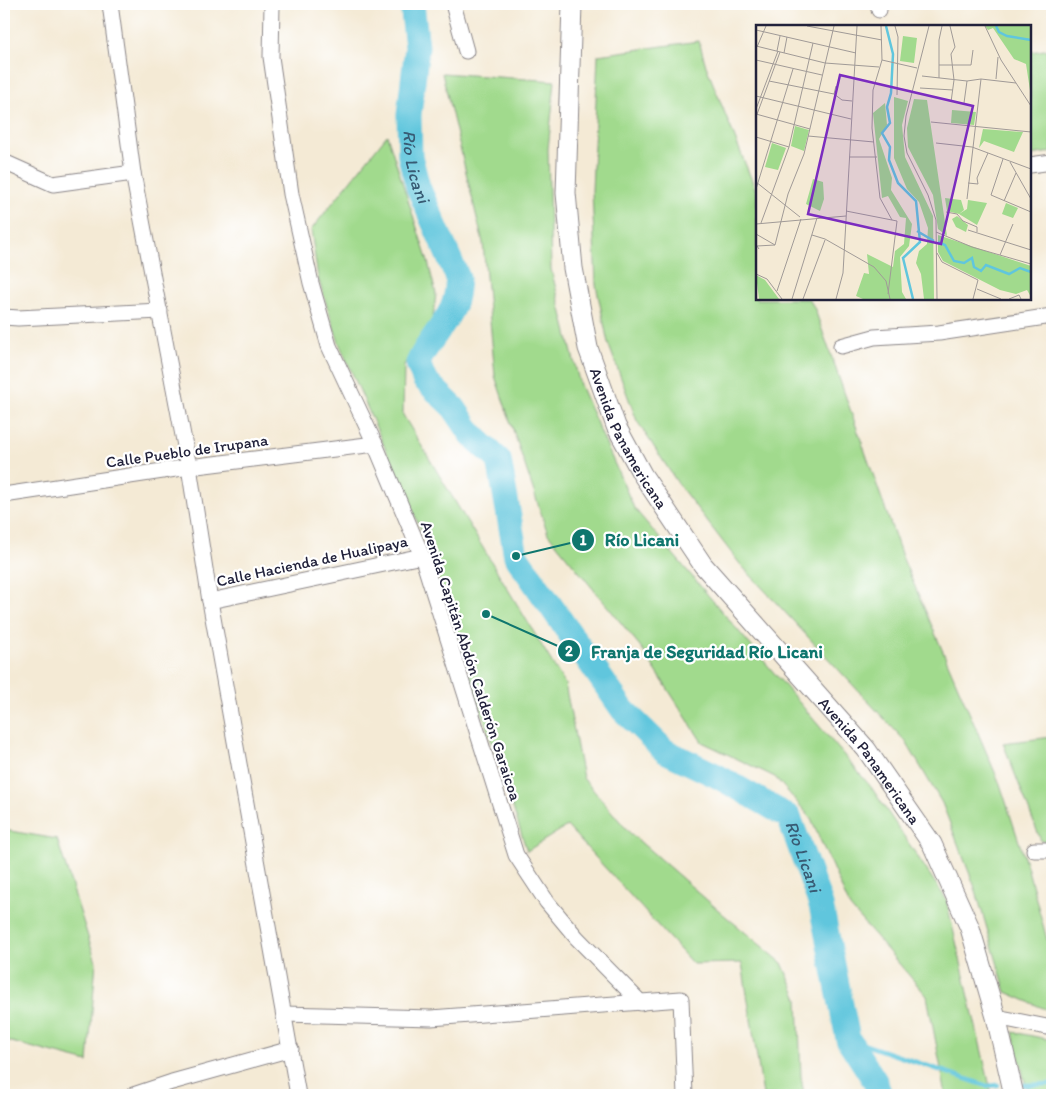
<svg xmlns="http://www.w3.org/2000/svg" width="1056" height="1099" font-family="Itim,sans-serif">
	<rect width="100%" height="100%" fill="#fff"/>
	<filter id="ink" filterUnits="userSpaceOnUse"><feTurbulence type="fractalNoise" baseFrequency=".02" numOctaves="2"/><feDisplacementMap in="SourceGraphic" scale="10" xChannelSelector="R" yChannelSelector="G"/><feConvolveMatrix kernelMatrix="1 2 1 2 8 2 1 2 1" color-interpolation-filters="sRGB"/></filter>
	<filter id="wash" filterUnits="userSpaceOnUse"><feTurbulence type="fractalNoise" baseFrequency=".0096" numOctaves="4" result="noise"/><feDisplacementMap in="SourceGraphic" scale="20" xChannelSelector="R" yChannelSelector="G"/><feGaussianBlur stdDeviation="1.12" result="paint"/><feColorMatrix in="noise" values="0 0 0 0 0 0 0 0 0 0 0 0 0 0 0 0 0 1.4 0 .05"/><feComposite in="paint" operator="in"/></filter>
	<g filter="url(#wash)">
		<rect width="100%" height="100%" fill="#f4ead5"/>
		<!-- green -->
		<g fill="#a1da8d" stroke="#627e64">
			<path d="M 699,41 L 706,66 L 757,193 L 757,299 L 809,299 L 814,307 L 903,559 L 1000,784 L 1027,866 L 1052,958 L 1052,1012 L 1006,992 L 974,885 L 942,803 L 906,742 L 740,564 L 679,485 L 637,421 L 608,343 L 596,285 L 592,191 L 598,55 Z"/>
			<path d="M 1052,49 L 1052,152 L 1030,155 L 1030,52 Z"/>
			<path d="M 442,73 L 555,81 L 548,149 L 551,269 L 580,385 L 634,508 L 871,787 L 946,899 L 992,1095 L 946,1095 L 927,996 L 850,907 L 810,817 L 775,777 L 702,742 L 640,646 L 548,534 L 495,376 L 483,243 Z"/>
			<path d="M 387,135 L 428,262 L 436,294 L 433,318 L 404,365 L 403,415 L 565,684 L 583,778 L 629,832 L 723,914 L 782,963 L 798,999 L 801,1076 L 804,1095 L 763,1095 L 742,963 L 693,964 L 567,826 L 527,851 L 427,544 L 339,343 L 318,278 L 311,230 Z"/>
			<path d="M 1052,737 L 1052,840 L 1041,841 L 1003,743 Z"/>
			<path d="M 4,830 L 57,839 L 96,962 L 88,1062 L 4,1040 Z"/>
			<path d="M 1013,1032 L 1052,1040 L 1052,1095 L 1028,1095 Z"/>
		</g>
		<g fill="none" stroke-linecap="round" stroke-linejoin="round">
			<!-- stream -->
			<g stroke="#60c6dd" stroke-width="4.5">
				<path d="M 848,1039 L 987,1086 L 998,1085"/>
				<path d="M 1024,1085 L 1052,1084"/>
			</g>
			<!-- river -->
			<path stroke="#60c6dd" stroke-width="25" id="s1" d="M 412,4 L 417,47 L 409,115 L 410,156 L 418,187 L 458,278 C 457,290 456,302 450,312 C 441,330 426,344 418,363 L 424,379 L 454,408 L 472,435 L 499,460 L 516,556 L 623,710 L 665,751 L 717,776 L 789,817 L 821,905 L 848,1039 L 875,1081 L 880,1095"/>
		</g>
	</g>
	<g filter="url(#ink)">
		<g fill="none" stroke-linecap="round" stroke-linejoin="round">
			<!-- minor casing -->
			<g stroke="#8b8688" stroke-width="17">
				<g id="minor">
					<path d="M 110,4 L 133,173 L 189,467 L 210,601 L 298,1095"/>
					<path d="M 272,4 L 271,57 L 291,194 L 311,283 L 329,346 L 375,444 L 422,556 L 516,855 L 547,902 L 577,938 L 641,1003"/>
					<path d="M 453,4 L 466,51"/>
					<path d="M 879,4 L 879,10"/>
					<path d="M 4,162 L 53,184 L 133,173"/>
					<path d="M 1030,165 L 1052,162"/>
					<path d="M 4,317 L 18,318 L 160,311"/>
					<path d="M 841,346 L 874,337 L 939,333 L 1052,316"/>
					<path d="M 4,495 L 189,467 L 375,444"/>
					<path d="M 210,601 L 422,556"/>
					<path d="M 1034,850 L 1052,850"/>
					<path d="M 284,1014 L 431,1018 L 681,999 L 685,1095"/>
					<path d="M 996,1017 L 1052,1028"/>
					<path d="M 133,1095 L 172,1082 L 291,1049"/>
				</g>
			</g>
			<!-- major casing -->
			<g stroke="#8b8688" stroke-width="21">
				<g id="major">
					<path id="s2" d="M 572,4 L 566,193 L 573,268 L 588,348 L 616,426 L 642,474 L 703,565 L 866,749 L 932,844 L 970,928 L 996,1017 L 1014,1095"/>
				</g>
			</g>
			<!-- minor -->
			<use href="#minor" stroke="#fff" stroke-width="15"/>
			<!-- major -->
			<use href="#major" stroke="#fff" stroke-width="19"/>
		</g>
	</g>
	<g text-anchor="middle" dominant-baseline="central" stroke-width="4.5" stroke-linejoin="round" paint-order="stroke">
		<!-- street labels -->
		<g font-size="16" fill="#22223b" stroke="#fff">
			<text stroke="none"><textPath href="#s2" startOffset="445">Avenida Panamericana</textPath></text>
			<text transform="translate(187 451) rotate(-8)">Calle Pueblo de Irupana</text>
			<text transform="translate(312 561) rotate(-12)">Calle Hacienda de Hualipaya</text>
			<text transform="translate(471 661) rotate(72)">Avenida Capitán Abdón Calderón Garaicoa</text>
			<text stroke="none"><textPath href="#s2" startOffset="850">Avenida Panamericana</textPath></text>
		</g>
		<!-- water labels -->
		<g font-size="18" font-style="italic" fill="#385b74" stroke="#fff">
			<text stroke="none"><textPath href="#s1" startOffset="164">Río Licani</textPath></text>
			<text stroke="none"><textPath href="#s1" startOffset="1034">Río Licani</textPath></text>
		</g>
	</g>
	<!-- overview -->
	<g transform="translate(756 25)">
		<rect width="275" height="275" fill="#f4ead5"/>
		<path d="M 229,1 L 275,1 L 275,72 L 270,39 L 258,34 L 237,3 L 232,5 ZM 147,11 L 161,13 L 158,38 L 144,36 ZM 138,72 L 152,76 L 146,100 L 149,132 L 177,191 L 178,274 L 168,274 L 165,249 L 160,238 L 163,226 L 171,219 L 172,203 L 163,177 L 151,164 L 138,133 ZM 158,74 L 171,75 L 191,211 L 182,204 L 177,170 L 152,122 L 151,103 ZM 129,78 L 131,100 L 123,114 L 136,153 L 135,165 L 156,199 L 153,221 L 144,232 L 146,267 L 150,274 L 107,274 L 100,271 L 108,248 L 113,249 L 111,229 L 137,242 L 139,226 L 148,219 L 150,193 L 144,192 L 132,171 L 126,173 L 117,88 ZM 196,85 L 220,87 L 218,100 L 195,98 ZM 39,101 L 53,105 L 48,126 L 35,121 ZM 227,104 L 267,107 L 258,127 L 228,116 L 223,123 ZM 16,118 L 30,123 L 22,145 L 9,142 ZM 57,154 L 67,157 L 68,174 L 64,186 L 50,179 ZM 189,173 L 205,175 L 208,185 L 203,189 L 191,186 ZM 212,175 L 231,178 L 221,200 L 203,189 L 211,184 ZM 250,178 L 262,183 L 257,193 L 246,189 ZM 201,191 L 212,200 L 210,207 L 200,202 L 196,194 ZM 182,210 L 275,241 L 275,272 L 271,265 L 260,269 L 244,265 L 187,236 L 182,227 ZM 0,250 L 9,255 L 23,274 L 3,274 Z" fill="#a1da8d"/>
		<path fill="none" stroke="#60c6dd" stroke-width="2.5" d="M 130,1 L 137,29 L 135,68 L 131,82 L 134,98 L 126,108 L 134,122 L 133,135 L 142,158 L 160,176 L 164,217 L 147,233 L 157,274M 240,1 L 243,7 L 251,11 L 275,15M 161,206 L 178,216M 182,217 L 189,220 L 198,236 L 208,238 L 216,233 L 218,242 L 225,246 L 230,240 L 253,249 L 264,243 L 275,247"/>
		<path fill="none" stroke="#a09a97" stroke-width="1" d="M 51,1 L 126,15M 125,1 L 126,35 L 117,65 L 116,103 L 124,173 L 136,195M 139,1 L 142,12 L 141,70M 173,1 L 150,91 L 148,111 L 151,128 L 172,170 L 180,195 L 181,274M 194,1 L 199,22 L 195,29 L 198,55 L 195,77M 229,1 L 245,35 L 275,81M 0,5 L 100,28M 0,21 L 69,38 L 123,42M 1,22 L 10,1M 21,26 L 24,11M 28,28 L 31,12M 0,35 L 66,50M 126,35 L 161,43M 183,40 L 215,40 L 217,25M 166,51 L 211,56 L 225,54M 183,53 L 183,15 L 186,1M 240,54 L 242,32M 13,56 L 78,69M 80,61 L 78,69 L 86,75 L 96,76M 164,63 L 197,65M 0,71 L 95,94M 208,78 L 211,56M 0,84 L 22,26M 0,89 L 54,104M 0,92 L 24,27M 175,97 L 275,107M 52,111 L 118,117M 0,112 L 33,122M 180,118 L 216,122 L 275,144M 93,132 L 121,132M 247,134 L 235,170 L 275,187M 254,137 L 275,174M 0,157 L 44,192M 212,158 L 222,159 L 221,153 L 232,128M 0,164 L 37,44M 211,174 L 225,54 L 260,58M 248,176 L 260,148M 90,186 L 141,196 L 132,269M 190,187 L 201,189 L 207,196 L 221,202 L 221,207M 5,198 L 33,122 L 57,18M 0,199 L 90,191M 212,205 L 275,225M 180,207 L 216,222 L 275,239M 0,209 L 19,220M 56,210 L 69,214 L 118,242 L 130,256 L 134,274M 19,220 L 32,169 L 48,129 L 78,1M 3,224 L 1,221 L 19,220M 181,228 L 186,237 L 222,255 L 217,274M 244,230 L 257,199M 0,249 L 11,254 L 26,274M 221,264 L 245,274M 21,266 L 45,194M 36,274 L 61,193M 47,274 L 69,215M 80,274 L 87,248 L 101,1M 253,274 L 263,270 L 265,274"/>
		<path fill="#7b2cbf" fill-opacity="0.15" stroke="#7b2cbf" stroke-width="2.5" d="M 84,50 L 217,81 L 185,219 L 52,189 Z"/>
		<rect width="275" height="275" fill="none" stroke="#22223b" stroke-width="2.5"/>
	</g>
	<!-- callouts -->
	<path fill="none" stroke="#0f766e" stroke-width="2" d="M516 556L583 540M486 614L569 651"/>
	<g fill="#0f766e" stroke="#fff" stroke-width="2">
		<circle cx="516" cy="556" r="5"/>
		<circle cx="486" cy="614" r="5"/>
		<circle cx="583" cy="540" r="12"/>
		<circle cx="569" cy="651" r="12"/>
	</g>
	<g font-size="15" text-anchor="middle" font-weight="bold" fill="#fff">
		<text x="583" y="545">1</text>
		<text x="569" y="656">2</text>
	</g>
	<g font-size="18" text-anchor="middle" font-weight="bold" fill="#0f766e" stroke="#fff" stroke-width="4.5" stroke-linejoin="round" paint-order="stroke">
		<text x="642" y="546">Río Licani</text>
		<text x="707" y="658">Franja de Seguridad Río Licani</text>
	</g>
	<!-- margin -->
	<rect width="1056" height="1099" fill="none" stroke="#fff" stroke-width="20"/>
</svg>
